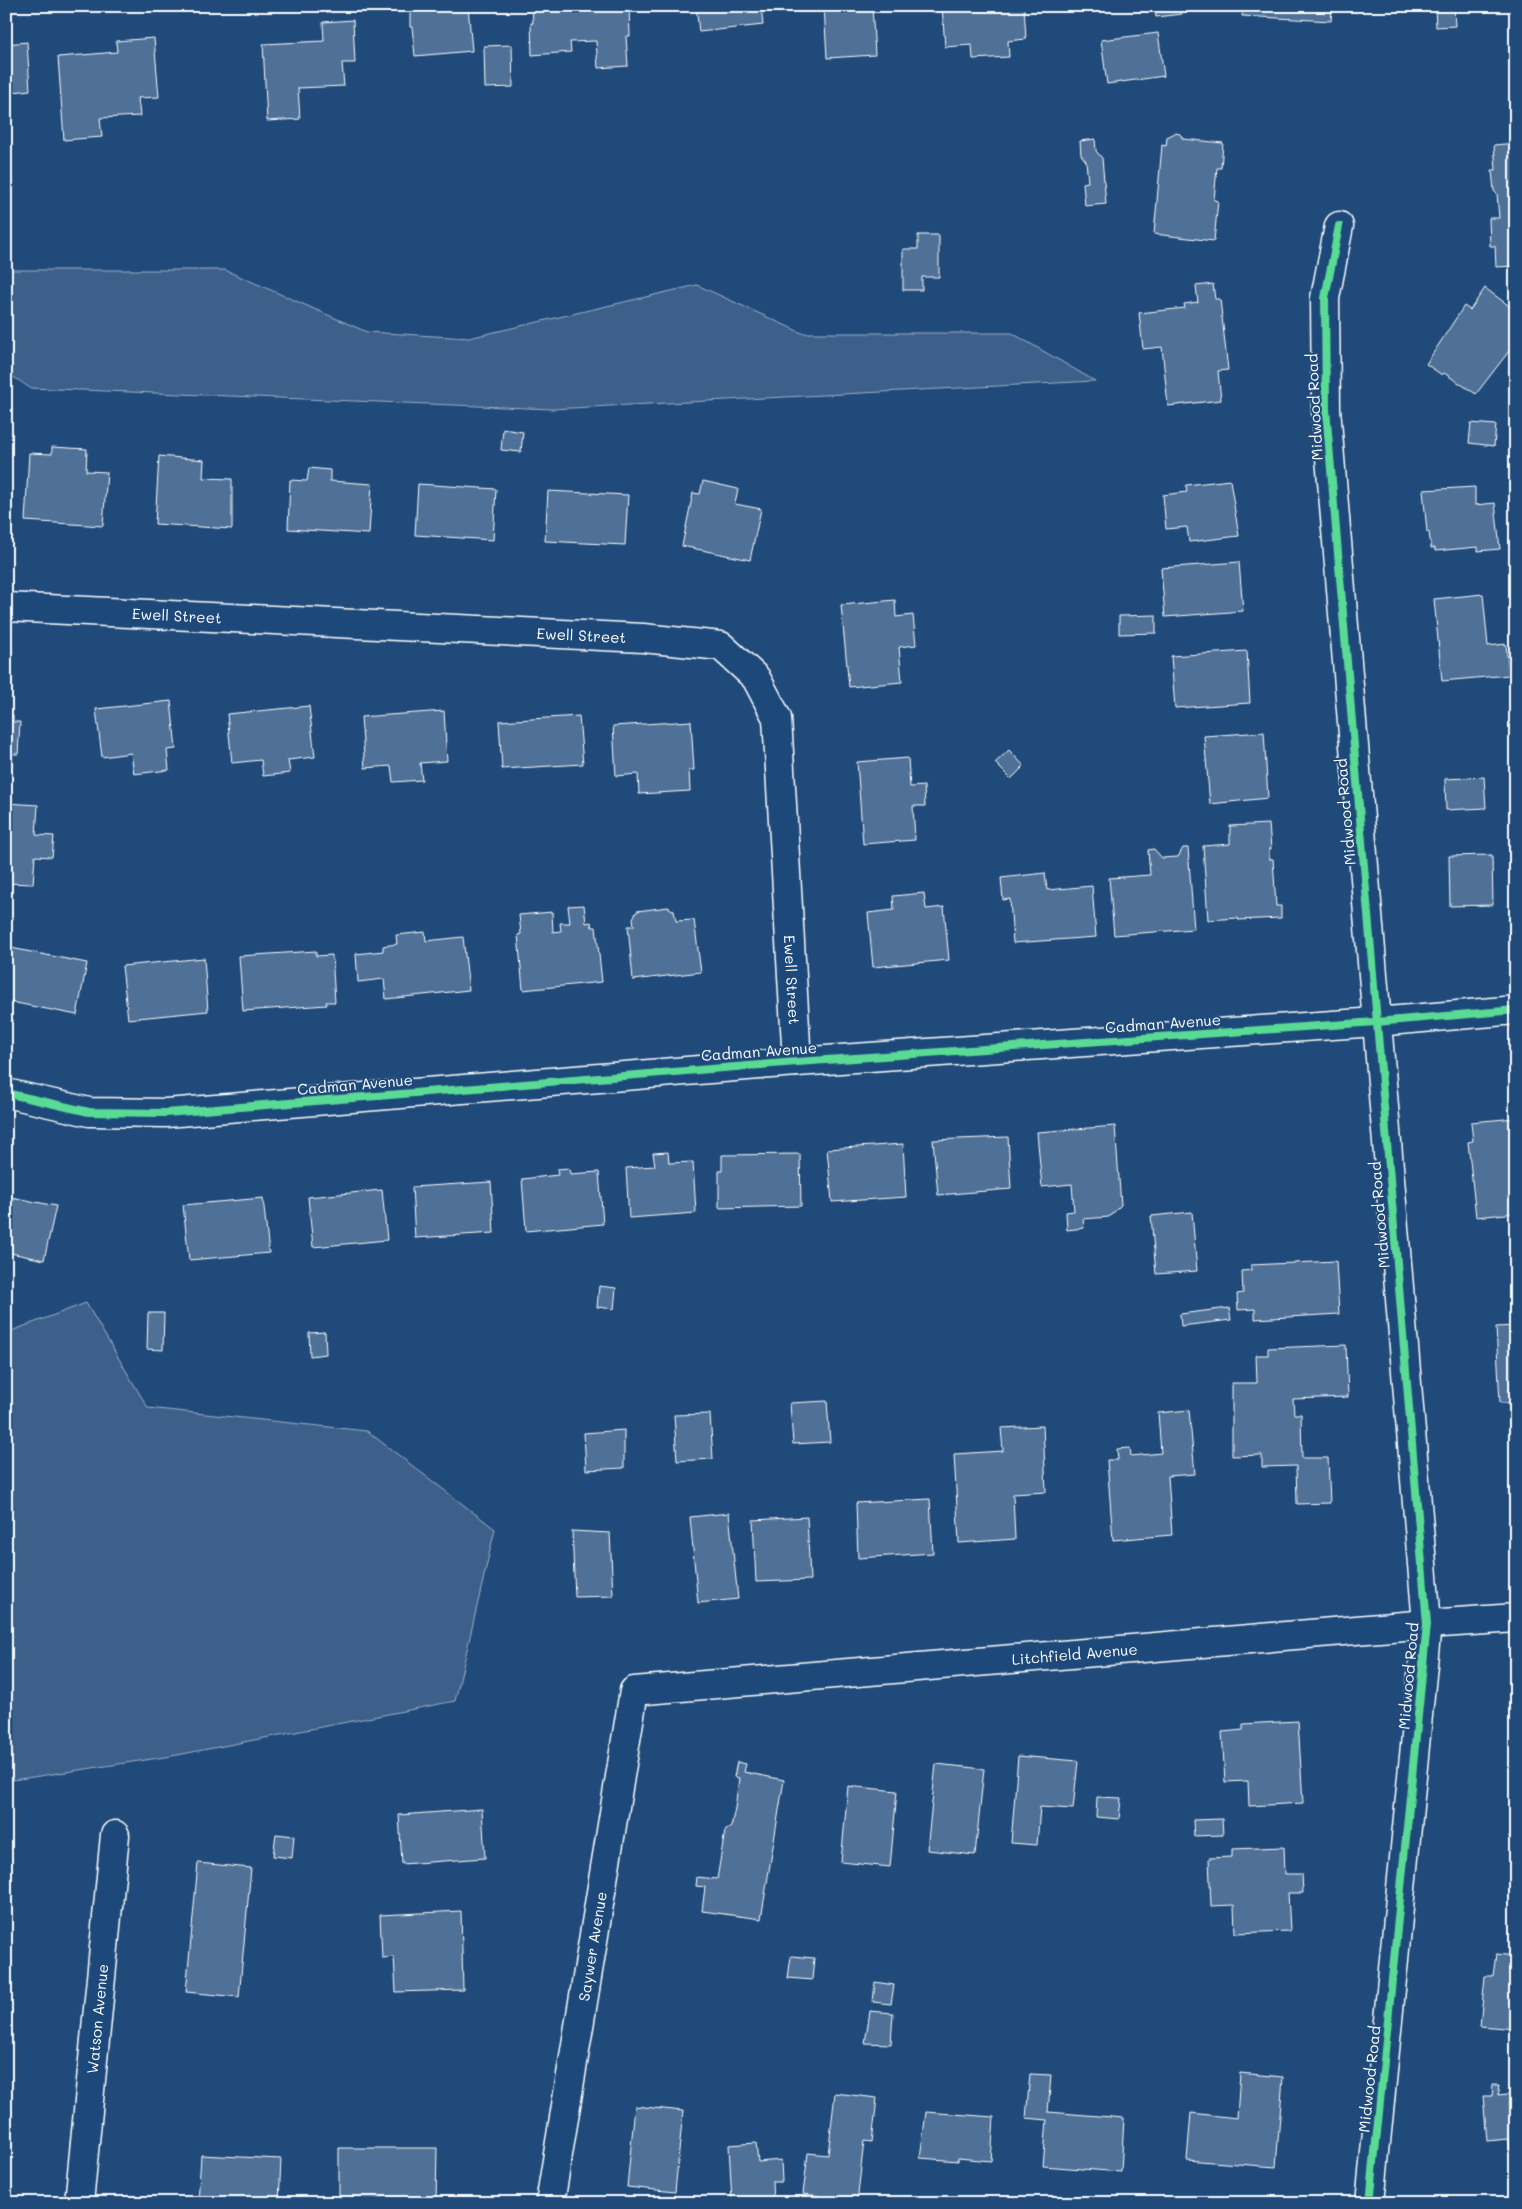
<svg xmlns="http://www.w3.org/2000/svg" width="1522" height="2209" font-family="Mali,sans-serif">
	<rect width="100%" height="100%" fill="#1f4a7a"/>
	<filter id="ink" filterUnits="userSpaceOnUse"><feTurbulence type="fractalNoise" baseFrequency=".02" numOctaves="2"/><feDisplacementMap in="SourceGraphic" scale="10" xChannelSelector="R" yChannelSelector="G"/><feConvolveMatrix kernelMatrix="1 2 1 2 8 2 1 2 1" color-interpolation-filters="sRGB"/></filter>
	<g filter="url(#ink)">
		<!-- green -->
		<g fill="#3c618b" stroke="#9eb0c5">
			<path d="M 6,270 L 225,270 L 367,332 L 469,338 L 697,285 L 802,333 L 1012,333 L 1095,381 L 552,409 L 30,388 L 6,372 Z"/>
			<path d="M 86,1303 L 148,1408 L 367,1431 L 495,1529 L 455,1701 L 172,1756 L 6,1781 L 6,1333 Z"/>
		</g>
		<!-- building -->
		<g fill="#507197" stroke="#fff">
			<path d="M 446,6 L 468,6 L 472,51 L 415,56 L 412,27 L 410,27 L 410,10 Z"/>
			<path d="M 532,6 L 629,6 L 630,36 L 626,36 L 628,66 L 598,68 L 596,41 L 570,42 L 571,52 L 532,55 L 531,23 L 533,23 Z"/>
			<path d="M 696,6 L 761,6 L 763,25 L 699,32 Z"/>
			<path d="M 824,6 L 872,6 L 875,55 L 827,58 Z"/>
			<path d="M 942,6 L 1024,6 L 1026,39 L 1008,41 L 1009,57 L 973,59 L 972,45 L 945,47 Z"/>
			<path d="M 1154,6 L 1181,6 L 1182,14 L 1156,17 Z"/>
			<path d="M 1243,6 L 1332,6 L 1331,21 L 1242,16 Z"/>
			<path d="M 1435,6 L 1454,6 L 1455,26 L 1436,27 Z"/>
			<path d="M 353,20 L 355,63 L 342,63 L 344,86 L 298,88 L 300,119 L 267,121 L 263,44 L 324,41 L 323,22 Z"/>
			<path d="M 1158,33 L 1164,76 L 1107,84 L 1101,40 Z"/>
			<path d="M 154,38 L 159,97 L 138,98 L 140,116 L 100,118 L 102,137 L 64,140 L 58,57 L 117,52 L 116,41 Z"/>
			<path d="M 27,42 L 30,90 L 6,93 L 6,44 Z"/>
			<path d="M 512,45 L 513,87 L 485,88 L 484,46 Z"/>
			<path d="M 1175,133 L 1180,134 L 1183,139 L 1223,143 L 1221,168 L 1217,168 L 1214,200 L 1218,201 L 1214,241 L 1154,234 L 1162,145 L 1166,146 L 1167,137 Z"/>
			<path d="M 1095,139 L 1096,151 L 1102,158 L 1106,204 L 1085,206 L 1083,183 L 1088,182 L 1086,161 L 1081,155 L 1080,141 Z"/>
			<path d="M 1516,143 L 1516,266 L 1496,267 L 1495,246 L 1490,246 L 1489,218 L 1499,218 L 1497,194 L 1494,191 L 1492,170 L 1496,170 L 1494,145 Z"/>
			<path d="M 918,235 L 939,235 L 939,277 L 922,277 L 922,290 L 903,290 L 903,249 L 918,249 Z"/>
			<path d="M 1213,284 L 1215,299 L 1220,299 L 1228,370 L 1218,371 L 1221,400 L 1168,406 L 1162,347 L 1143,349 L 1139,313 L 1185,308 L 1184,304 L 1198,302 L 1196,286 Z"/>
			<path d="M 1485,288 L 1516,311 L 1516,342 L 1476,394 L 1444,373 L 1442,375 L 1426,364 L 1464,306 L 1470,310 Z"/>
			<path d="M 1471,423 L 1496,425 L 1494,446 L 1469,443 Z"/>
			<path d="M 503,429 L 523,432 L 521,452 L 501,450 Z"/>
			<path d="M 52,447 L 87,449 L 86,471 L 107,472 L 103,526 L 25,521 L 29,453 L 52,454 Z"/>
			<path d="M 159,456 L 204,460 L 203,478 L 232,479 L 232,529 L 155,524 Z"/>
			<path d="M 309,468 L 330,470 L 330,481 L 372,484 L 369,534 L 288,529 L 290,480 L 307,481 Z"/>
			<path d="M 1230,480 L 1239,536 L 1189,542 L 1187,527 L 1166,529 L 1163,495 L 1187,492 L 1186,485 Z"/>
			<path d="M 703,481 L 738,489 L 735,504 L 761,509 L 750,560 L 682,546 L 693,493 L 700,494 Z"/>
			<path d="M 418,484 L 496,489 L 493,540 L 415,535 Z"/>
			<path d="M 1475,487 L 1475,505 L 1495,503 L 1500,549 L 1478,551 L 1478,547 L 1435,551 L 1435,548 L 1431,548 L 1429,532 L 1427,532 L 1423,490 Z"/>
			<path d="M 548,491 L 628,495 L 625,545 L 545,541 Z"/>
			<path d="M 1239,562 L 1243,611 L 1165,617 L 1161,568 Z"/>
			<path d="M 1483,594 L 1488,646 L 1506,644 L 1509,675 L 1442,681 L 1434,599 Z"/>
			<path d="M 895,600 L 896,617 L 913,615 L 916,645 L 899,647 L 902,682 L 849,687 L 841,605 Z"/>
			<path d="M 1156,615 L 1156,633 L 1119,634 L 1119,616 Z"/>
			<path d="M 1247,651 L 1250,703 L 1175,708 L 1171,656 Z"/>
			<path d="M 171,701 L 176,749 L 167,750 L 169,770 L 134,774 L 131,753 L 102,757 L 96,709 Z"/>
			<path d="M 309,706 L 315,757 L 288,760 L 290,773 L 263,776 L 261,760 L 232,763 L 227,714 Z"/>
			<path d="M 444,711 L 447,761 L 420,763 L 422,780 L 393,782 L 391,766 L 365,768 L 361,717 Z"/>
			<path d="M 6,714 L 13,715 L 13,722 L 20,722 L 18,754 L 12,754 L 11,776 L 6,776 Z"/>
			<path d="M 579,716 L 583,764 L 502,769 L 499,721 Z"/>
			<path d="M 691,721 L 694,770 L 689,770 L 690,791 L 639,794 L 638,774 L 616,776 L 613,726 Z"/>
			<path d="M 1264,732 L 1268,798 L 1210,804 L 1204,736 Z"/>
			<path d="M 1009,750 L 1024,766 L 1011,779 L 995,763 Z"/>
			<path d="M 908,758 L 910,787 L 924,786 L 925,806 L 913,806 L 915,840 L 863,844 L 857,762 Z"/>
			<path d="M 1484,777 L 1486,808 L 1446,810 L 1445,779 Z"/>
			<path d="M 6,803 L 38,805 L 36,835 L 54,836 L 52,857 L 35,856 L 33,884 L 6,883 Z"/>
			<path d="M 1269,824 L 1271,849 L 1269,849 L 1269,859 L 1273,859 L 1276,906 L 1281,906 L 1281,918 L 1238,920 L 1238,918 L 1208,920 L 1203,846 L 1230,844 L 1230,826 Z"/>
			<path d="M 1183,848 L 1188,848 L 1194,929 L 1114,935 L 1109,878 L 1150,875 L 1148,850 L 1154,849 L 1162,858 L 1178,857 Z"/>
			<path d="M 1492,855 L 1493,905 L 1450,906 L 1449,856 Z"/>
			<path d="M 1045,873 L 1047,890 L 1092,886 L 1096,937 L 1013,943 L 1010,899 L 1003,900 L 1001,878 Z"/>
			<path d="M 924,893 L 926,909 L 944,907 L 949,960 L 873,967 L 868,913 L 894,910 L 893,896 Z"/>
			<path d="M 584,905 L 586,923 L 591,922 L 592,927 L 596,927 L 602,982 L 523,990 L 518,935 L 521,934 L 519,915 L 552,912 L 553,932 L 561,931 L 560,923 L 570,923 L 568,906 Z"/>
			<path d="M 668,907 L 674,911 L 676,921 L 694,920 L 701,972 L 633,980 L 628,926 L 634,926 L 633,918 L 637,911 Z"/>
			<path d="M 425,932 L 426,941 L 463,937 L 469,990 L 386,999 L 384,979 L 358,982 L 356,954 L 383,951 L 383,946 L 397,944 L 396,935 Z"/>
			<path d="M 6,947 L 87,963 L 77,1015 L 6,1001 Z"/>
			<path d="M 316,951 L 316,956 L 332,955 L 335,1002 L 326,1002 L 327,1005 L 243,1011 L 239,956 Z"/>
			<path d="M 204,958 L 208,1011 L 128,1019 L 122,966 Z"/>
			<path d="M 1516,1118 L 1516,1213 L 1476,1217 L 1468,1142 L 1473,1141 L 1471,1122 Z"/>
			<path d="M 1115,1126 L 1121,1205 L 1109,1217 L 1083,1219 L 1084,1228 L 1067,1230 L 1066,1212 L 1074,1211 L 1072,1184 L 1042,1187 L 1037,1132 Z"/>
			<path d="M 1008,1137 L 1011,1189 L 938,1195 L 933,1140 Z"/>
			<path d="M 903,1144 L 906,1197 L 832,1202 L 827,1149 Z"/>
			<path d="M 668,1152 L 669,1163 L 693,1162 L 696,1213 L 629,1218 L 626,1168 L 655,1166 L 653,1153 Z"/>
			<path d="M 800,1154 L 801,1206 L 719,1208 L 719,1171 L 722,1171 L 722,1155 Z"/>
			<path d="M 569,1168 L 570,1174 L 599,1172 L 603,1224 L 526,1231 L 522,1179 L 558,1175 L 557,1169 Z"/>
			<path d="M 491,1182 L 494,1233 L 415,1238 L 412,1187 Z"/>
			<path d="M 382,1190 L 387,1240 L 313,1247 L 308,1197 Z"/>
			<path d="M 6,1196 L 56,1206 L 44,1260 L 6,1252 Z"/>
			<path d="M 263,1198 L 269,1253 L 189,1260 L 183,1205 Z"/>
			<path d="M 1192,1212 L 1197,1271 L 1156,1274 L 1151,1216 Z"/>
			<path d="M 1336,1261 L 1339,1314 L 1255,1319 L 1255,1309 L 1238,1310 L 1237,1294 L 1243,1293 L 1242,1271 L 1251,1270 L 1251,1265 Z"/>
			<path d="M 599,1286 L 616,1288 L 614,1309 L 597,1307 Z"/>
			<path d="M 1229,1308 L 1231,1320 L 1181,1326 L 1180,1314 Z"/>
			<path d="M 148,1313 L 164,1313 L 163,1350 L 147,1349 Z"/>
			<path d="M 1516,1326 L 1516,1403 L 1500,1403 L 1496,1327 Z"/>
			<path d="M 325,1332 L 326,1354 L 310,1356 L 309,1333 Z"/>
			<path d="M 1346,1345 L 1348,1397 L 1293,1399 L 1294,1414 L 1301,1414 L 1302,1458 L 1328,1458 L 1330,1503 L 1297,1504 L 1296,1466 L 1262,1467 L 1262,1455 L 1232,1456 L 1232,1383 L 1257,1383 L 1256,1355 L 1268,1355 L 1268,1348 Z"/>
			<path d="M 827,1401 L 830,1442 L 793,1444 L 790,1403 Z"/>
			<path d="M 1189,1410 L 1195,1474 L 1168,1476 L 1172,1535 L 1113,1540 L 1107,1460 L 1118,1460 L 1117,1449 L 1130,1448 L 1131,1456 L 1161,1453 L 1158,1413 Z"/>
			<path d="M 710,1414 L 713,1459 L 677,1461 L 674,1415 Z"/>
			<path d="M 1043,1426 L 1046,1492 L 1013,1494 L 1015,1539 L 959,1543 L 954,1454 L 1003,1451 L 1001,1428 Z"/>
			<path d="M 624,1430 L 624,1468 L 586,1470 L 584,1433 Z"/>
			<path d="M 930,1499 L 933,1553 L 858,1558 L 856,1503 Z"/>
			<path d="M 729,1513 L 738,1599 L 698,1603 L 690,1517 Z"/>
			<path d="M 807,1517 L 810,1580 L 756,1582 L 753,1520 Z"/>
			<path d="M 572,1531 L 610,1533 L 613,1596 L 575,1597 Z"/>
			<path d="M 1298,1721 L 1303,1803 L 1249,1806 L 1248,1781 L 1225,1782 L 1222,1732 L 1243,1730 L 1243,1724 Z"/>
			<path d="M 1018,1756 L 1078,1761 L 1073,1809 L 1040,1807 L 1037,1845 L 1011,1843 Z"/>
			<path d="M 737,1762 L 746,1764 L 744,1772 L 784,1780 L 761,1919 L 702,1911 L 705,1887 L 696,1886 L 697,1877 L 717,1879 L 725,1831 L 731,1827 L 735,1808 L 739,1778 L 734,1777 Z"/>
			<path d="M 936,1764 L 984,1769 L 975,1855 L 927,1850 Z"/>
			<path d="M 848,1786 L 897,1791 L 890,1867 L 841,1862 Z"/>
			<path d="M 1097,1797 L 1121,1798 L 1119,1819 L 1096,1817 Z"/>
			<path d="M 482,1809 L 485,1858 L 402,1864 L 399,1815 Z"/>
			<path d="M 1222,1819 L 1223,1835 L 1194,1836 L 1193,1820 Z"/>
			<path d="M 276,1834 L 294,1836 L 292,1858 L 273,1856 Z"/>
			<path d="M 1284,1847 L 1285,1874 L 1302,1874 L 1303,1893 L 1288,1893 L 1290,1931 L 1235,1933 L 1234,1905 L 1211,1906 L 1209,1858 L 1232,1857 L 1232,1849 Z"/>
			<path d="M 198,1863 L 251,1868 L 239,1997 L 186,1992 Z"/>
			<path d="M 461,1911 L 463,1990 L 396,1992 L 394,1957 L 382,1958 L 380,1915 Z"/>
			<path d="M 1496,1954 L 1516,1956 L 1516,2029 L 1480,2026 L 1485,1976 L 1493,1976 Z"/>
			<path d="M 791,1956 L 814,1958 L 812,1980 L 788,1978 Z"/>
			<path d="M 875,1982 L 894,1985 L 891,2004 L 873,2002 Z"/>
			<path d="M 870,2011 L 893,2013 L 891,2044 L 865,2043 Z"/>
			<path d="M 1240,2073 L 1283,2077 L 1276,2167 L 1187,2160 L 1191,2113 L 1237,2118 Z"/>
			<path d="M 1030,2074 L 1051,2075 L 1048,2112 L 1124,2118 L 1121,2172 L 1043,2166 L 1047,2120 L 1026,2118 Z"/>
			<path d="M 1493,2084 L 1500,2084 L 1498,2095 L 1516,2093 L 1516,2148 L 1510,2148 L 1509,2139 L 1487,2141 L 1483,2096 L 1492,2096 Z"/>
			<path d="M 835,2093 L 877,2098 L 872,2142 L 864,2141 L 857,2203 L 820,2201 L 820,2196 L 803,2194 L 808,2153 L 828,2155 Z"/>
			<path d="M 635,2106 L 683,2111 L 675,2192 L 627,2187 Z"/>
			<path d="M 926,2112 L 994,2117 L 991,2161 L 958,2158 L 958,2161 L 920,2158 Z"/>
			<path d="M 756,2143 L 758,2162 L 781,2160 L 782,2182 L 772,2182 L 773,2203 L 732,2203 L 729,2145 Z"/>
			<path d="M 339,2148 L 437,2148 L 436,2203 L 404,2203 L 404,2199 L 376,2199 L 376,2203 L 339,2203 Z"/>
			<path d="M 201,2155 L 281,2159 L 279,2203 L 198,2203 Z"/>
		</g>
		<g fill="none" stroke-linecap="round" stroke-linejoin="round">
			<!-- minor casing -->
			<g stroke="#fff" stroke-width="31">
				<g id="minor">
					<path d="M 1339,226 L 1325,298 L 1326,409 L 1427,1624 L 1370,2203"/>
					<path id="s1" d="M 6,607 L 643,638 L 721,646 L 756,678 L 777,718 L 797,1062"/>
					<path d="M 6,1093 L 89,1112 L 166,1113 L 797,1062 L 1376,1022 L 1516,1010"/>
					<path id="s2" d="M 79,2203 L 115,1835"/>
					<path id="s3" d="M 550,2203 L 634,1691 L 1427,1624 L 1516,1618"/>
				</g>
			</g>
			<!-- minor -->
			<use href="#minor" stroke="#1f4a7a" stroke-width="28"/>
			<!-- cycleway casing -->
			<g stroke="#1f4a7a" stroke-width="11">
				<g id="cycleway">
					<path d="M 1339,226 L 1325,298 L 1326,409 L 1427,1624 L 1370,2203"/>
					<path d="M 6,1093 L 89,1112 L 166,1113 L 797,1062 L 1376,1022 L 1516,1010"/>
				</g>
			</g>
			<!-- cycleway -->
			<use href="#cycleway" stroke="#5adb95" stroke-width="8"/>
		</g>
	</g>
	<g text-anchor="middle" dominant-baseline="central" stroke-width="4" stroke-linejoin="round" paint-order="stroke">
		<!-- street labels -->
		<g font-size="15" fill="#fff" stroke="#1f4a7a">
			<text transform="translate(1314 407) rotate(-93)">Midwood Road</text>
			<text stroke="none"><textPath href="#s1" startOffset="171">Ewell Street</textPath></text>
			<text stroke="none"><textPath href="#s1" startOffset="576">Ewell Street</textPath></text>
			<text transform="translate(1345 812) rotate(-95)">Midwood Road</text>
			<text stroke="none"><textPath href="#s1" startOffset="1071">Ewell Street</textPath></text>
			<text transform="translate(1163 1023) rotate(-4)">Cadman Avenue</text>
			<text transform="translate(759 1051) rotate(-4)">Cadman Avenue</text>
			<text transform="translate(355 1084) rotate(-5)">Cadman Avenue</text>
			<text transform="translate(1379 1215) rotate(-95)">Midwood Road</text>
			<text stroke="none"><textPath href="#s3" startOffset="961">Litchfield Avenue</textPath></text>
			<text transform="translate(1408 1676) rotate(-85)">Midwood Road</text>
			<text stroke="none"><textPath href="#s3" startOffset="260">Saywer Avenue</textPath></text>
			<text stroke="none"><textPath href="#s2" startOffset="185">Watson Avenue</textPath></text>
			<text transform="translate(1369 2079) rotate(-84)">Midwood Road</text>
		</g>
	</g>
	<!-- margin -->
	<rect width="1522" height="2209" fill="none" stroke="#1f4a7a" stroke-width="25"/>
	<rect x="12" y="12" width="1497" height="2184" fill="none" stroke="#fff" stroke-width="2" filter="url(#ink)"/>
</svg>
